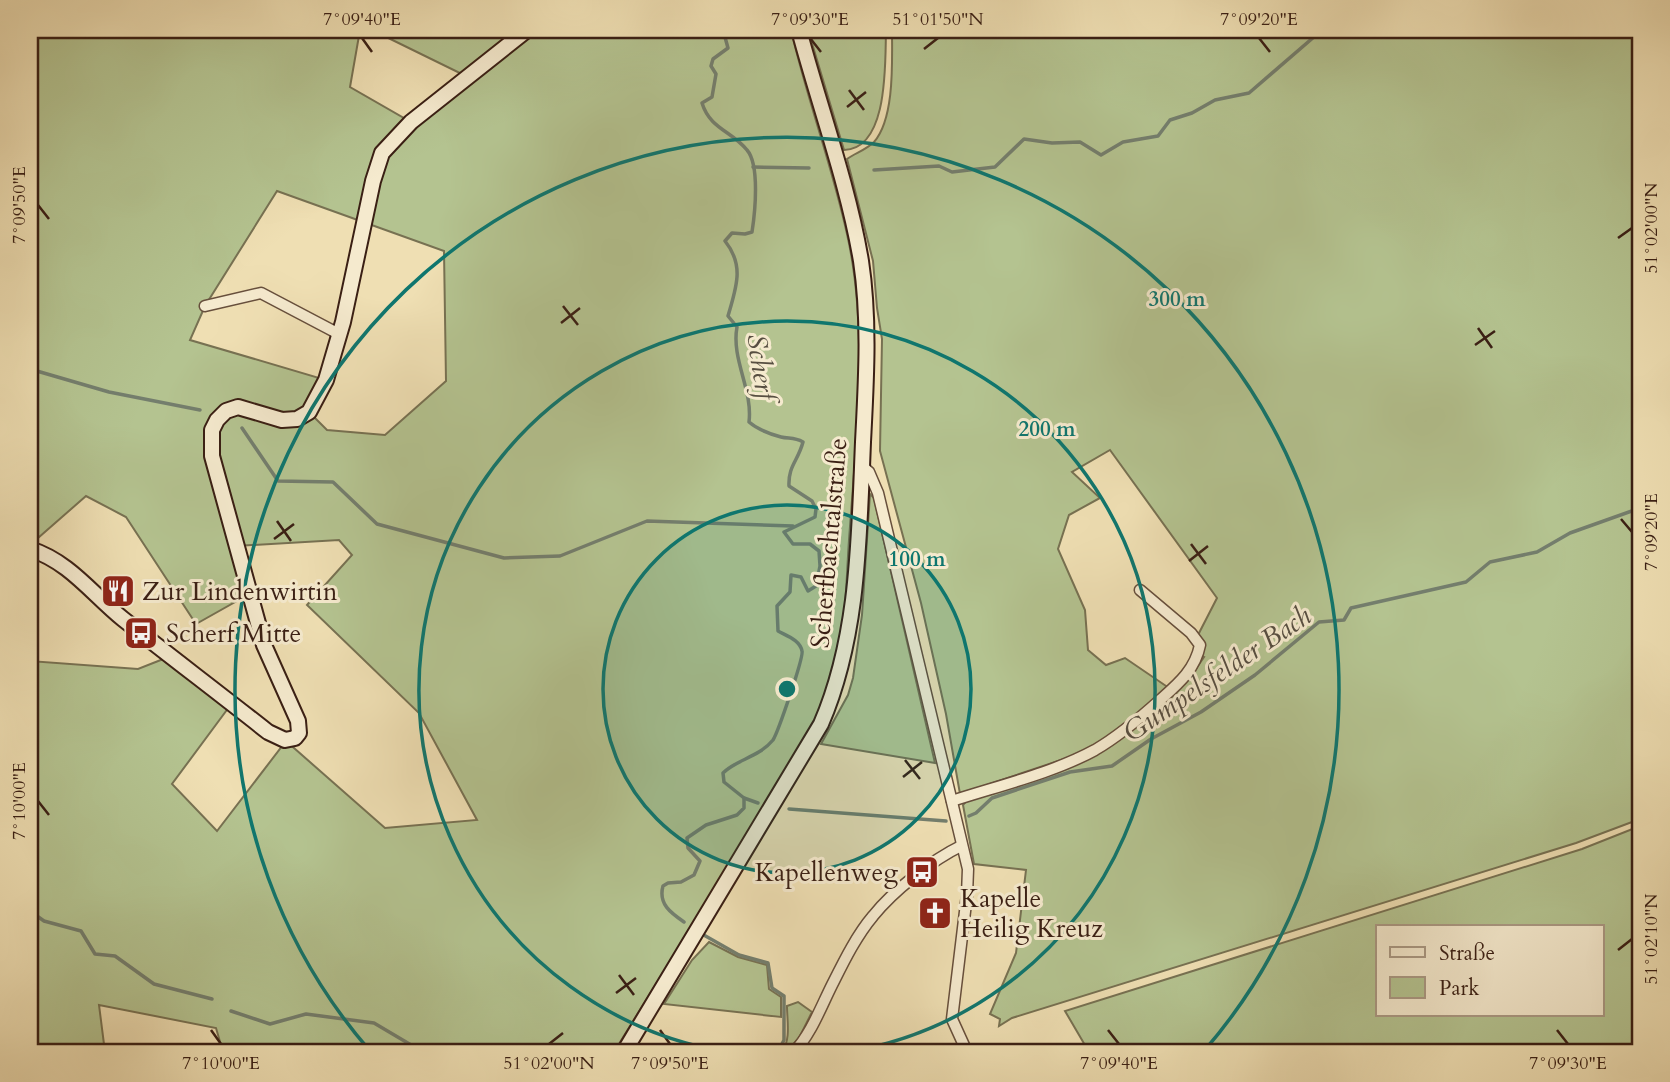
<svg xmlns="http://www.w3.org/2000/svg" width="1670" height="1082" font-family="Cardo,serif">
	<rect width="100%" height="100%" fill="#efdfb3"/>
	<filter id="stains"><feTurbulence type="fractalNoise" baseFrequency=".00286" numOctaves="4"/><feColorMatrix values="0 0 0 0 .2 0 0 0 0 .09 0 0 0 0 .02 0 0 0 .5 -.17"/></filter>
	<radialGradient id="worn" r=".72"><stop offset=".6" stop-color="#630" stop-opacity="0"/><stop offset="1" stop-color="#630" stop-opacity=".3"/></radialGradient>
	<!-- green -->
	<g fill="#b4c390" stroke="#777152" stroke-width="2" fill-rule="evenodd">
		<path d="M 30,30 L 360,30 L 350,87 L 411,122 L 468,77 L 372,30 L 791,30 C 807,99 832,165 847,234 C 869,331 856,441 849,540 C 846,583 846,628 835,671 C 827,701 810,730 796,757 L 614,1052 L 223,1052 L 216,1028 L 99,1005 L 105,1052 L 30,1052 L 30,661 L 138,669 L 171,656 L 232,703 L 172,784 L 217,831 L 286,741 L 385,828 L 477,820 L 419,713 L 307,605 L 352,555 L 339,540 L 236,546 L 251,593 L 196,624 L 126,517 L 86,496 L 30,545 ZM 277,191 L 444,251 L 446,381 L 385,435 L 327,430 L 309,412 L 326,380 L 190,340 L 205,306 Z"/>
		<path d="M 808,30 L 886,30 C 885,61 889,149 844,150 Z"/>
		<path d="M 892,30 L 1640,30 L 1640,819 L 1576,843 L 1012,1018 L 999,1026 L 1000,1019 L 990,1014 L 1016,953 L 1026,870 L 974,864 L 963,805 L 968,799 L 1096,752 L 1193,673 L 1204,657 L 1201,656 L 1197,637 L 1217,598 L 1110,450 L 1072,472 L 1100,498 L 1069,515 L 1058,549 L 1085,610 L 1088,650 L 1106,665 L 1125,658 L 1169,688 L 1130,721 L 1094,746 L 1067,758 L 960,794 L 946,714 L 921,603 L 880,451 L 882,339 L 877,308 L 873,261 L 847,159 C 855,153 866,150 874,142 C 895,118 892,60 892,30 Z"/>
		<path d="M 870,494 L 874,498 L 935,763 L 821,744 L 848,695 L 853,678 L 862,615 Z"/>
		<path d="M 1640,826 L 1640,1052 L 1089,1052 L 1065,1011 L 1582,849 ZM 1378,926 L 1602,926 L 1602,1014 L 1378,1014 Z"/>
		<path d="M 709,942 L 738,957 L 767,965 L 769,989 L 781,997 L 781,1017 L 664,1004 L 692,960 Z"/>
		<path d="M 798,1002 L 812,1012 L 799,1038 L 786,1052 L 782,1052 C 791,1040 787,1020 787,1006 Z"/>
	</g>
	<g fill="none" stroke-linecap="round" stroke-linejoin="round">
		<!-- stream -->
		<g stroke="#747e6d" stroke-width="3.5">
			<path d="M 753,167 L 809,168"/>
			<path d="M 874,170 L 939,166 L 952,172 L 995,167 L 1024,139 L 1052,143 L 1080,142 L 1101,155 L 1123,142 L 1158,136 L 1170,120 L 1192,113 L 1215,100 L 1249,93 L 1322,30"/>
			<path d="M 30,369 L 109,392 L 200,410"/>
			<path d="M 242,428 L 278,481 L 333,482 L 377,524 L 504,558 L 560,556 L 647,521 L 793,526"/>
			<path d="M 744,798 L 758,803"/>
			<path d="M 789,809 L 946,821"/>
			<path d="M 969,816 L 976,813 L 992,798 L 1070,772 L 1112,766 L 1151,739 L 1201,712 L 1255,675 L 1319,622 L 1344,620 L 1351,608 L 1466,582 L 1490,562 L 1537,552 L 1570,533 L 1640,508"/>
			<path d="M 30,911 L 44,921 L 81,931 L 95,954 L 115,956 L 154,984 L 212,999"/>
			<path d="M 684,922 C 671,913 658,904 663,886 L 668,883 L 681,882 L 694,875 L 700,861 L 688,848 L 687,838 L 706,825 L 737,815 L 744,808 L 744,798 L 724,782 L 723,773 C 737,759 758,758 773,740 C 778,732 804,657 802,651 C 800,640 787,636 778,631 L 777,606 L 790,592 L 791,575 L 801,577 L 808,591 L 816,586 L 820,566 L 819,551 L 810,544 L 793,544 L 784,532 L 815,517 L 816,509 L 812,501 L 789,486 C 788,466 798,461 803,442 C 794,437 789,439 781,437 C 770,434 757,429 749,422 C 753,390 731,359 737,327 L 728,316 C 736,288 745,266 725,241 L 732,233 L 745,234 L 752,232 C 755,213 760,165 747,150 C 732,131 710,129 702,103 L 712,97 L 716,74 L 711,66 L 713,59 L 728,48 L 723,30"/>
			<path d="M 702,934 L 739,955 L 768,963 L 772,988 L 784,996 L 784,1040 L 778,1052"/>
			<path d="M 231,1011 L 270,1024 L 306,1014 L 374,1023 L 423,1052"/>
			<path d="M 525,1052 L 545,1049 L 567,1052"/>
			<path d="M 692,1052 L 709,1047 L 733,1052"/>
		</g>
		<!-- street casing -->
		<g stroke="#674f3c" stroke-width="13">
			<g id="street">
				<path d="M 205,306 L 261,293 L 339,334"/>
				<path d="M 862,466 L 869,472 L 878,493 L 968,869 L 967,895 L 952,1019 L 967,1052"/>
				<path d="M 952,801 C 998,786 1053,773 1095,750 C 1119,736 1139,719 1160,700 C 1178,684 1195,670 1200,645 L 1191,633 L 1140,590"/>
				<path d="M 794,1052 C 812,1033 822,1004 834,981 C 845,959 857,935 873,916 C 893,891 932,860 961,846"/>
			</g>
		</g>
		<!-- secondary casing -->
		<g stroke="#3a1f14" stroke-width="18">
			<g id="secondary">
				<path d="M 30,549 C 70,562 92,594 123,619 C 171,657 220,694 268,732 L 285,740 L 295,738 L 299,733 L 298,721 L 264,645 L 212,456 L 212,430 L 217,420 L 226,411 L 238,407 L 282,420 L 297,419 L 309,412 L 326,380 L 343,322 L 373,181 L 382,153 L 411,122 L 527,30"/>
				<path d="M 624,1052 L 821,724 C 859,636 859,537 863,442 C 866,383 870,320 861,261 C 848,184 819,105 799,30"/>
			</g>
		</g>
		<!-- street -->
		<use href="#street" stroke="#f5eace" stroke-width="10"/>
		<!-- secondary -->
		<use href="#secondary" stroke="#f5eace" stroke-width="14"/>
	</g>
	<!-- ticks -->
	<path fill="none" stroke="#3a1f14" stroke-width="2.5" d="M 362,38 L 372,52M 810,38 L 821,52M 1259,38 L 1270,52M 924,49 L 938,38M 849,90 L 864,110M 847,107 L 866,92M 38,205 L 49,219M 1618,238 L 1632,228M 563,306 L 578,325M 561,323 L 580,308M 1478,328 L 1492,348M 1475,345 L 1495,331M 1621,519 L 1632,532M 277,521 L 291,541M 274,539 L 294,524M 1191,544 L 1206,564M 1189,561 L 1208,546M 905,760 L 920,779M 903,777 L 922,762M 38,801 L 49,815M 1618,950 L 1632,939M 619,975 L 634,995M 616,993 L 636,978M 211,1030 L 221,1044M 660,1030 L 670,1044M 1108,1030 L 1119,1044M 1557,1030 L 1568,1044M 549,1044 L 563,1033"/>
	<!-- distance rings -->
	<circle cx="787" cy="689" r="184" fill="#0f766e" fill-opacity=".12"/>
	<g fill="none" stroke="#0f766e" stroke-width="3.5">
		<circle cx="787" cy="689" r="184"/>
		<path d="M726 1052A368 368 0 1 1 848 1052"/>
		<path d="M370 1051A552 552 0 1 1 1204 1051"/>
	</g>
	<!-- icons -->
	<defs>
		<g id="restaurant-square" transform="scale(1.75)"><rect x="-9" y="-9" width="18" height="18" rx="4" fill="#8f2418" stroke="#f5eace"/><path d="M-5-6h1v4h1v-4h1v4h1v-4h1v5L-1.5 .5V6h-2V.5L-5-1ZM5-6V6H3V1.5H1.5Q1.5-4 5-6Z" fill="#fff"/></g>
		<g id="bus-square" transform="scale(1.75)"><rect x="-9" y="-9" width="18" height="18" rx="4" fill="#8f2418" stroke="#f5eace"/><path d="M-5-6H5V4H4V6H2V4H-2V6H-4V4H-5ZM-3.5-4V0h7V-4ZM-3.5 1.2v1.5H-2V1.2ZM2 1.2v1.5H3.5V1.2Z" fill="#fff"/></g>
		<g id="church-square" transform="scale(1.75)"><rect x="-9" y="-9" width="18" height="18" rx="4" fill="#8f2418" stroke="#f5eace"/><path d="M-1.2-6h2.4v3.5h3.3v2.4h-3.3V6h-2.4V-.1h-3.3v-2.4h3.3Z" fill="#fff"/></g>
	</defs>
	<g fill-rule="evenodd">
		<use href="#restaurant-square" x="118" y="591"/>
		<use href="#bus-square" x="141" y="633"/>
		<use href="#bus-square" x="922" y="872"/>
		<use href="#church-square" x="935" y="913"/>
	</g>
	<g text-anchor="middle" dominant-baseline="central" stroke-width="6" stroke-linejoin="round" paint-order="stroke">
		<!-- street labels -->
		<g font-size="26" fill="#3a1f14" stroke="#f5eace">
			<text transform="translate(829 543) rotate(-85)">Scherfbachtalstraße</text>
		</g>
		<!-- poi labels -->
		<g font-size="26" fill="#3a1f14" stroke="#f5eace" text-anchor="start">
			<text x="142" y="591">Zur Lindenwirtin</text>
			<text x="166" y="633">Scherf Mitte</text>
			<text x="898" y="872" text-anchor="end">Kapellenweg</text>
			<text x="960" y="898">Kapelle<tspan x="960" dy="30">Heilig Kreuz</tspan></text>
		</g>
		<!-- water labels -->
		<g font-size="28" font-style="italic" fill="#574e41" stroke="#f5eace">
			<text transform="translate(761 367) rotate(81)">Scherf</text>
			<text transform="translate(1217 674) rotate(-34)">Gumpelsfelder Bach</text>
		</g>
	</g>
	<circle cx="787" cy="689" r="10" fill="#0f766e" stroke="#f5eace" stroke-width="3.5"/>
	<g font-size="21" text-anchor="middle" font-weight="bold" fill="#0f766e" stroke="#f5eace" stroke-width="6" stroke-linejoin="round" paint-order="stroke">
		<text x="1177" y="306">300 m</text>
		<text x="1047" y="436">200 m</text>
		<text x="917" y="566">100 m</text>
	</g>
	<!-- margin -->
	<rect width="1670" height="1082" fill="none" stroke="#efdfb3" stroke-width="77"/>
	<!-- legend -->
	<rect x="1376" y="925" width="228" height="91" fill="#f5eace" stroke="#aa9984" stroke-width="2"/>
	<rect x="1390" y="947" width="35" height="10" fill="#f5eace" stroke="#aa9984" stroke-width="2"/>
	<text x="1439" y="960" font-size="21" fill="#3a1f14">Straße</text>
	<rect x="1390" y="977" width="35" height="21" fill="#b4c390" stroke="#aa9984" stroke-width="2"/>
	<text x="1439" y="995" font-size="21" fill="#3a1f14">Park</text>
	<rect x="38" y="38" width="1594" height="1006" fill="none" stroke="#3a1f14" stroke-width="2.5"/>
	<g font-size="18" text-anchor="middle" fill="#3a1f14">
		<text x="362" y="25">7°09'40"E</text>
		<text x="810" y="25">7°09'30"E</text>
		<text x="938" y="25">51°01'50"N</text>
		<text x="1259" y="25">7°09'20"E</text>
		<text transform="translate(19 205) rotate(-90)" y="6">7°09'50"E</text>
		<text transform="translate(1651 228) rotate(-90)" y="6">51°02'00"N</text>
		<text transform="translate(1651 532) rotate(-90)" y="6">7°09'20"E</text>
		<text transform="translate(19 801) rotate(-90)" y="6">7°10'00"E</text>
		<text transform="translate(1651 939) rotate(-90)" y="6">51°02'10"N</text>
		<text x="221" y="1069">7°10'00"E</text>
		<text x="549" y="1069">51°02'00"N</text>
		<text x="670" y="1069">7°09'50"E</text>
		<text x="1119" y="1069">7°09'40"E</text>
		<text x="1568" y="1069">7°09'30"E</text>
	</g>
	<rect width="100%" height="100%" filter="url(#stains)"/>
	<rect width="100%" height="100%" fill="url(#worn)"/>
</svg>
